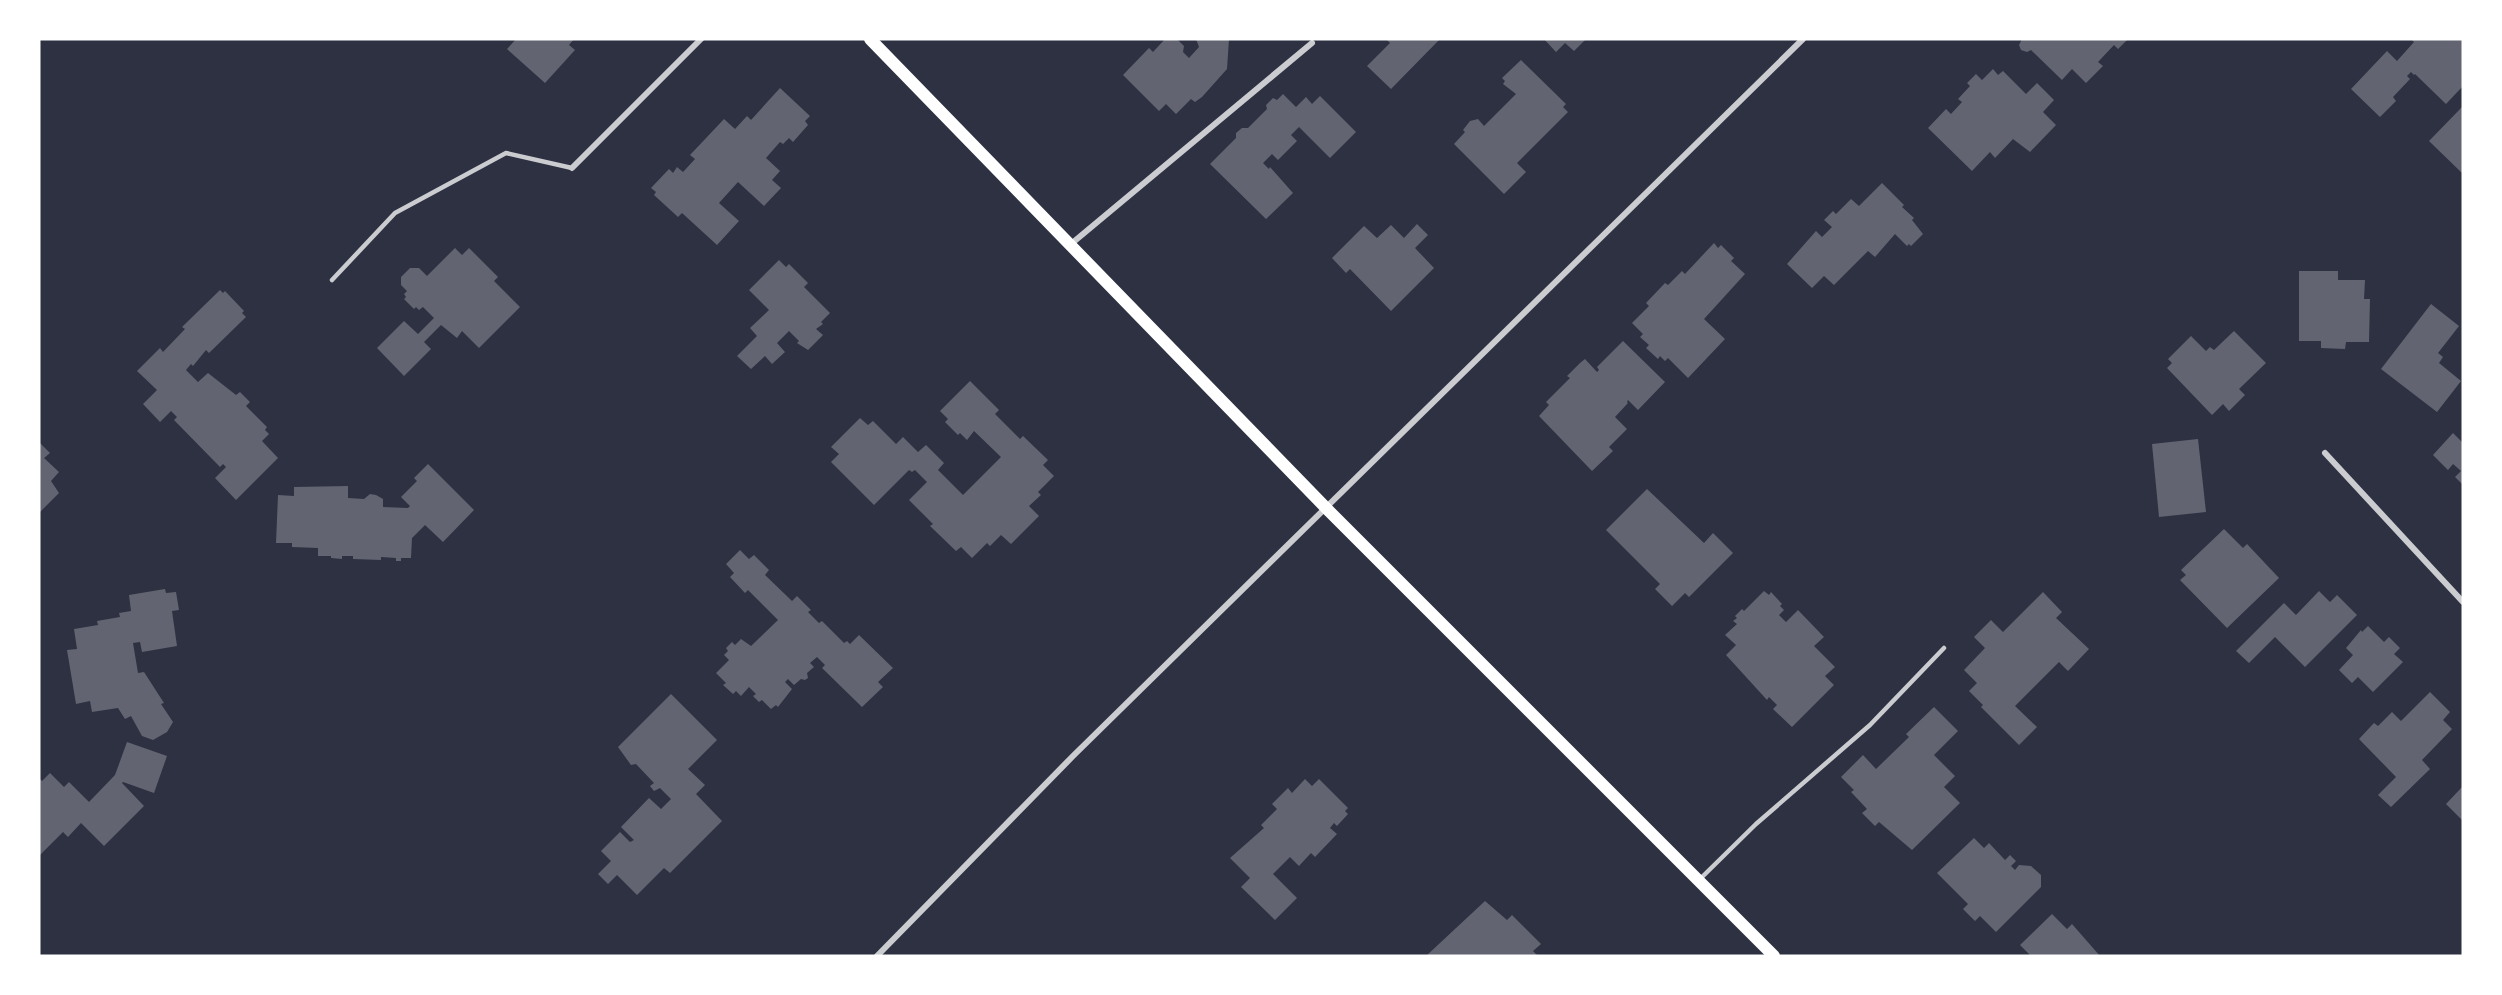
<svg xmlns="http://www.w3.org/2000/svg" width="2502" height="995" font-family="'PT Sans Narrow',sans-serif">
	<rect width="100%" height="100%" fill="#2d3142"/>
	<!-- building -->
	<g fill="#626471">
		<path d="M 516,39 L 574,39 L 569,45 L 575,50 L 545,83 L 507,49 Z"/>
		<path d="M 1165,39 L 1177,39 L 1184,46 L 1183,52 L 1189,58 L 1199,47 L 1196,39 L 1229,39 L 1227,69 L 1202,97 L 1195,102 L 1191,99 L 1176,114 L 1166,104 L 1159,111 L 1123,75 L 1149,48 L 1153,52 Z"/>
		<path d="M 1386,39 L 1440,39 L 1391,89 L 1367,66 L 1390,43 Z"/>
		<path d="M 1544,39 L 1586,39 L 1574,51 L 1565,43 L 1556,52 Z"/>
		<path d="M 2022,39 L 2128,39 L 2118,49 L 2114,45 L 2098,62 L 2103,66 L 2086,83 L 2072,69 L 2062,80 L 2031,50 L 2027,52 L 2021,50 L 2019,45 Z"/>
		<path d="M 2411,39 L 2463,39 L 2463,86 L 2446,104 L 2415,74 L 2414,75 L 2411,72 L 2407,76 L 2410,79 L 2393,97 L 2396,101 L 2380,117 L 2351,89 L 2387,51 L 2397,61 L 2414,42 Z"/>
		<path d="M 1521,60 L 1566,104 L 1563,107 L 1568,112 L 1517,163 L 1526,172 L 1504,194 L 1454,144 L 1465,132 L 1463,130 L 1470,121 L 1478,119 L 1484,126 L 1516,94 L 1503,84 L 1505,81 L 1502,78 Z"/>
		<path d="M 1993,69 L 1998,75 L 2003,71 L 2026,94 L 2037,83 L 2054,100 L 2043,112 L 2056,125 L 2030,152 L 2013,139 L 1995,158 L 1990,152 L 1972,171 L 1928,128 L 1946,109 L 1951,114 L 1962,102 L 1958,99 L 1970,86 L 1967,83 L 1976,74 L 1982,80 Z"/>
		<path d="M 780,88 L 810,116 L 805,121 L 808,125 L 793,142 L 789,138 L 783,144 L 780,142 L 766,158 L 780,171 L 772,180 L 781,188 L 764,206 L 738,182 L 719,203 L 739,221 L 717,245 L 682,213 L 678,217 L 654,195 L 656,192 L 651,188 L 669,169 L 673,173 L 677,167 L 683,172 L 695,159 L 690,155 L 724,119 L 735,129 L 747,116 L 751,120 Z"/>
		<path d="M 1283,94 L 1296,107 L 1306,97 L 1312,104 L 1320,96 L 1356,132 L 1330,158 L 1299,127 L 1291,135 L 1297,141 L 1278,160 L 1272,154 L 1263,163 L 1269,169 L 1270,167 L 1293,193 L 1266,219 L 1210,164 L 1236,138 L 1236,133 L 1242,128 L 1248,128 L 1267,109 L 1266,105 L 1273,98 L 1277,100 Z"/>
		<path d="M 2463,106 L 2463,174 L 2429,141 Z"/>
		<path d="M 1882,183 L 1904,205 L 1902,207 L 1914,218 L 1912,220 L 1923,234 L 1911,246 L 1909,244 L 1907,246 L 1895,234 L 1875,257 L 1868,251 L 1834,285 L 1824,276 L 1812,288 L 1787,264 L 1816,231 L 1822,237 L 1832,227 L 1824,220 L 1833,211 L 1836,214 L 1851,199 L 1859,206 Z"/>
		<path d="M 1417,224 L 1428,235 L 1415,248 L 1434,268 L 1391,311 L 1350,269 L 1346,273 L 1332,258 L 1364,226 L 1377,238 L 1391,225 L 1404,238 Z"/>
		<path d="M 1714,243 L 1718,248 L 1721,245 L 1734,258 L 1731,261 L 1745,274 L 1704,319 L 1725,339 L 1688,378 L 1668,358 L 1665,361 L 1660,356 L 1658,359 L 1646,348 L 1649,345 L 1640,337 L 1643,334 L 1632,323 L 1649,306 L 1646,303 L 1665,283 L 1668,285 L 1682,271 L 1685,274 Z"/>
		<path d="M 455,248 L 462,255 L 469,248 L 498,277 L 494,281 L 520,307 L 479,348 L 462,331 L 457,338 L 441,325 L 424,342 L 431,349 L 404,376 L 377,348 L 404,321 L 418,334 L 434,318 L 423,307 L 419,310 L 416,307 L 414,309 L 404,299 L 406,297 L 404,294 L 407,291 L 401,285 L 401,277 L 410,268 L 419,268 L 427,276 Z"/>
		<path d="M 779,260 L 786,267 L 789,264 L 808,283 L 804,287 L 830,313 L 821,322 L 823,324 L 816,329 L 823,335 L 808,350 L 797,343 L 799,341 L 789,331 L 777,343 L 785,352 L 772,364 L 765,356 L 751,369 L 737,356 L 757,336 L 750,328 L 769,310 L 749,290 Z"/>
		<path d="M 2299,271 L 2338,271 L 2338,280 L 2365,280 L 2364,299 L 2370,299 L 2369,342 L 2346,342 L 2345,349 L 2321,348 L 2321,341 L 2299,341 Z"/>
		<path d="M 220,290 L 223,293 L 225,291 L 244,311 L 242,313 L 246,317 L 209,353 L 206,350 L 193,366 L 191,364 L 186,370 L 198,382 L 208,373 L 236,395 L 240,392 L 250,402 L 246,406 L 267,427 L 265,430 L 269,434 L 262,441 L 278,458 L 236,500 L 215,478 L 226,467 L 223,464 L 220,467 L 174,420 L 177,417 L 171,411 L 160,422 L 143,404 L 157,390 L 137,371 L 160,348 L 163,352 L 185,329 L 182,327 Z"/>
		<path d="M 2431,304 L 2459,326 L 2438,353 L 2443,357 L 2439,363 L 2461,381 L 2437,412 L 2381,369 Z"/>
		<path d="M 2234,331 L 2266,363 L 2239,389 L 2245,395 L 2229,411 L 2223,404 L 2212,415 L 2167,368 L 2172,363 L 2168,359 L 2191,336 L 2206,351 L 2210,347 L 2214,350 Z"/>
		<path d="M 1623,341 L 1665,382 L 1638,410 L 1628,400 L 1627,402 L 1628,403 L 1615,417 L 1627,429 L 1609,447 L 1613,451 L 1592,471 L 1539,416 L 1549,405 L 1546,402 L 1570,378 L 1567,376 L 1580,363 L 1585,359 L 1597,372 L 1599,370 L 1597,367 Z"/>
		<path d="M 970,381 L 999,410 L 995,414 L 1020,439 L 1023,436 L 1048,460 L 1043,465 L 1054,476 L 1038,492 L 1041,495 L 1029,506 L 1039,516 L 1011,544 L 1001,535 L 990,546 L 987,543 L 972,558 L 961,547 L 956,551 L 930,526 L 933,524 L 909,500 L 927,482 L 915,470 L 912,472 L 909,470 L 874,505 L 831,462 L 839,454 L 831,447 L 860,418 L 868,425 L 873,421 L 896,444 L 903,437 L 918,452 L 926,445 L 944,463 L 938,470 L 963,495 L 1001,457 L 974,431 L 967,440 L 960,433 L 958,435 L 945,422 L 948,419 L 940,411 Z"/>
		<path d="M 2453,433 L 2463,443 L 2463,485 L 2455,477 L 2461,471 L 2453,464 L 2448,470 L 2433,455 Z"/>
		<path d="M 2198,439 L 2206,512 L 2159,517 L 2152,444 Z"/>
		<path d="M 39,442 L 50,453 L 44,458 L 59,472 L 51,481 L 59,493 L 39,513 Z"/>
		<path d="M 428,464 L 474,510 L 443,542 L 425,525 L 412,538 L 411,558 L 401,558 L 401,561 L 396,561 L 396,558 L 381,557 L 381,560 L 353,559 L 353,556 L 342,556 L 342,559 L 331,558 L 331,556 L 318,556 L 318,548 L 292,547 L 292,543 L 276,543 L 278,495 L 294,496 L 294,487 L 348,486 L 348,498 L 364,499 L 370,494 L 376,495 L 383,499 L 383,507 L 408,508 L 410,506 L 401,497 L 417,481 L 414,478 Z"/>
		<path d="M 1647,489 L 1704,543 L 1713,533 L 1733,553 L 1689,597 L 1685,593 L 1672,606 L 1655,589 L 1660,584 L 1606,530 Z"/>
		<path d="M 2224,529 L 2243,548 L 2247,544 L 2279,578 L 2227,628 L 2180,580 L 2186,575 L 2181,570 Z"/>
		<path d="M 740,550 L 749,559 L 754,555 L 769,570 L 765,575 L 792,601 L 797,596 L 811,610 L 808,612 L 819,623 L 822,621 L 844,643 L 847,641 L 850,644 L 859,635 L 893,668 L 878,682 L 883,687 L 862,707 L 822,668 L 825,665 L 817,657 L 810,663 L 814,667 L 807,673 L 808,678 L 805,680 L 801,679 L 794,685 L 788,679 L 785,682 L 792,689 L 778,707 L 776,705 L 771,709 L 762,700 L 759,702 L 753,696 L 756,694 L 749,687 L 741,696 L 736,691 L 733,694 L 723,685 L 726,683 L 716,673 L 729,660 L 724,655 L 728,651 L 726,648 L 732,642 L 735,645 L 741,639 L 751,646 L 778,620 L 748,590 L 745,593 L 730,577 L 734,573 L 726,564 Z"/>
		<path d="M 165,589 L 166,593 L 176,592 L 179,610 L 172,611 L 177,646 L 142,652 L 140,642 L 133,643 L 138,673 L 144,672 L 164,703 L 161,704 L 173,722 L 167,732 L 153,740 L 142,736 L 131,716 L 125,719 L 118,708 L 92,712 L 90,701 L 76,704 L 67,650 L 77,649 L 74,629 L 98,625 L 97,621 L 120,617 L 119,613 L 131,611 L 129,595 Z"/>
		<path d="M 1764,591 L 1769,595 L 1771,592 L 1782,604 L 1780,606 L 1784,610 L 1779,615 L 1786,622 L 1798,610 L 1824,637 L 1814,646 L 1835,667 L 1825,676 L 1834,685 L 1792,727 L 1773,709 L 1777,705 L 1769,697 L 1767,700 L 1726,655 L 1736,645 L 1725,635 L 1737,624 L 1733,621 L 1737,618 L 1735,616 L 1742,609 L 1744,611 Z"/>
		<path d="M 2319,591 L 2330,602 L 2337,595 L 2357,615 L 2305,667 L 2275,637 L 2249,663 L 2236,651 L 2284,603 L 2296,615 Z"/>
		<path d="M 2043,592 L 2062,612 L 2056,618 L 2089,649 L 2068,671 L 2059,662 L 2015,706 L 2037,727 L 2019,745 L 1981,707 L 1983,705 L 1969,691 L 1977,683 L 1964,670 L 1985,648 L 1974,637 L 1991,620 L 2003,632 Z"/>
		<path d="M 2368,626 L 2384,642 L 2389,637 L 2400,648 L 2394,654 L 2403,662 L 2373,692 L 2358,677 L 2352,683 L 2339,670 L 2353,655 L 2346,648 L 2361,630 L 2362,632 Z"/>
		<path d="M 2430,692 L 2450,712 L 2443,720 L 2452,729 L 2422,760 L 2430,769 L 2391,807 L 2378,795 L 2396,777 L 2359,739 L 2374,723 L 2378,726 L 2392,712 L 2401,721 Z"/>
		<path d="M 671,694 L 717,740 L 688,769 L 705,785 L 696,794 L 722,821 L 670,873 L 664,868 L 637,895 L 617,875 L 608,884 L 598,874 L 611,861 L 601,851 L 620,832 L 630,842 L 634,840 L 621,827 L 649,798 L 661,809 L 671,799 L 660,788 L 654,791 L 650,786 L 654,783 L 636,764 L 631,765 L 618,747 Z"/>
		<path d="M 1934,707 L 1958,731 L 1934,755 L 1955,776 L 1944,787 L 1960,803 L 1912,850 L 1879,822 L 1875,826 L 1862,813 L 1867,809 L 1851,792 L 1854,790 L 1841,777 L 1863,755 L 1876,769 L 1909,737 L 1906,734 Z"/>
		<path d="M 127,742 L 167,756 L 154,793 L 123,782 L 122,783 L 144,806 L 104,846 L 81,823 L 68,837 L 63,832 L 39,856 L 39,778 L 42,781 L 50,773 L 64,787 L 69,782 L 89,802 L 115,775 Z"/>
		<path d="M 1305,779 L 1312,786 L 1319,779 L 1348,808 L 1345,811 L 1348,814 L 1337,826 L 1334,823 L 1330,828 L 1337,834 L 1315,857 L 1311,853 L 1299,866 L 1290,857 L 1273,874 L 1297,898 L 1275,920 L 1241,887 L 1250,878 L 1230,858 L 1264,828 L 1261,825 L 1277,809 L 1272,804 L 1288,788 L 1292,793 Z"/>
		<path d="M 2463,786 L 2463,821 L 2446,804 Z"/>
		<path d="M 1974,838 L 1984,848 L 1989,843 L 2005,860 L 2010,855 L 2016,861 L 2011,866 L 2015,870 L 2019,865 L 2031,866 L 2041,875 L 2041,887 L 1996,932 L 1980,916 L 1975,921 L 1963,909 L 1968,904 L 1937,873 Z"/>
		<path d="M 1485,901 L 1507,920 L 1512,915 L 1541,944 L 1533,951 L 1538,956 L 1426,956 Z"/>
		<path d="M 2052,914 L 2067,929 L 2072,924 L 2100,956 L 2031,956 L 2020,945 Z"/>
	</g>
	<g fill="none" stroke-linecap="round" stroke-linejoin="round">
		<!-- service -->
		<g stroke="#caccd0" stroke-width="4.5">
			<path d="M 332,280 L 395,213 L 506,153 L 572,168"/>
			<path d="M 1699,880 L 1756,824 L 1870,725 L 1944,648"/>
		</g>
		<!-- minor -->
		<g stroke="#caccd0" stroke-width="6">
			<path d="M 572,168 L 701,39"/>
			<path d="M 1071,244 L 1312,43"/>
			<path d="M 2325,453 L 2463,602"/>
			<path d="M 877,956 L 1073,756 L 1803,39"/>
		</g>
		<!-- secondary -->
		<path stroke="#fff" stroke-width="12" d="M 870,39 L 1326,508 L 1774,956"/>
	</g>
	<!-- border -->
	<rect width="2502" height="995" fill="none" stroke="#ffffff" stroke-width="81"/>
</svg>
